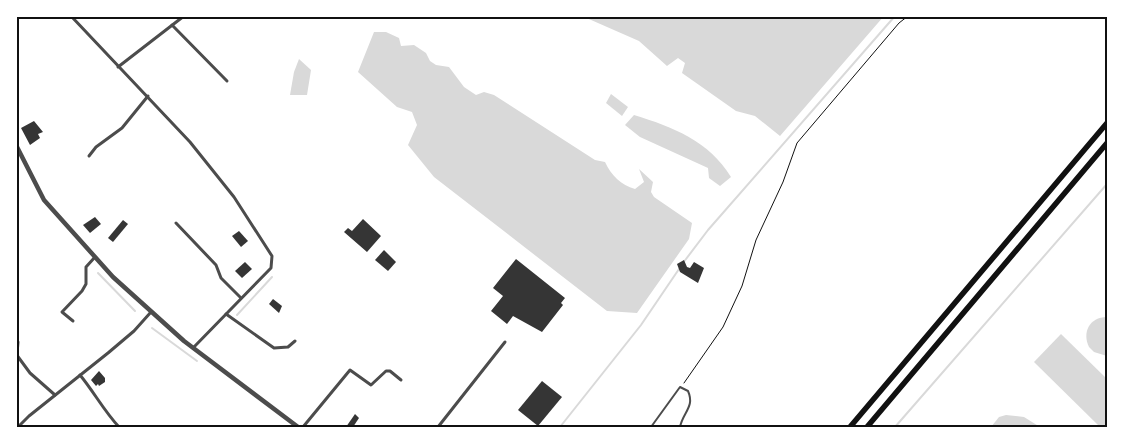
<svg xmlns="http://www.w3.org/2000/svg" width="1123" height="443" font-family="'Public Sans',sans-serif">
	<rect width="100%" height="100%" fill="#fff"/>
	<!-- water -->
	<g fill="#d9d9d9">
		<path d="M 582,16 L 884,16 L 780,136 L 755,116 L 736,111 L 682,73 L 685,63 L 678,58 L 667,66 L 639,41 Z"/>
		<path d="M 374,32 L 386,32 L 399,38 L 401,46 L 414,45 L 426,53 L 430,61 L 436,65 L 449,67 L 464,87 L 476,95 L 484,92 L 494,95 L 595,160 L 605,162 C 611,175 621,185 635,189 L 644,182 L 639,169 L 653,182 L 651,192 L 654,197 L 692,223 L 689,239 L 637,313 L 607,311 L 434,177 L 408,145 L 417,125 L 412,112 L 397,107 L 358,72 Z"/>
		<path d="M 299,59 L 311,70 L 307,95 L 290,95 L 294,72 Z"/>
		<path d="M 611,94 L 628,107 L 622,116 L 606,103 Z"/>
		<path d="M 634,115 C 673,127 709,141 731,177 L 720,186 L 709,178 L 708,168 L 640,137 L 625,125 Z"/>
		<path d="M 1107,317 L 1107,356 L 1094,352 L 1089,347 C 1082,333 1089,317 1107,317 Z"/>
		<path d="M 1061,334 L 1107,379 L 1107,427 L 1100,427 L 1034,362 Z"/>
		<path d="M 1006,415 L 1024,417 L 1040,427 L 991,427 L 999,417 Z"/>
	</g>
	<g fill="none" stroke-linecap="round" stroke-linejoin="round">
		<!-- stream -->
		<g stroke="#d9d9d9" stroke-width="2">
			<path d="M 683,263 L 708,230 L 895,16"/>
			<path d="M 98,273 L 135,311"/>
			<path d="M 237,315 L 272,277"/>
			<path d="M 152,328 L 197,361"/>
			<path d="M 560,427 L 641,325 L 679,269"/>
			<path d="M 895,427 L 1107,184"/>
		</g>
	</g>
	<!-- building -->
	<g fill="#353535">
		<path d="M 34,121 L 43,132 L 38,134 L 40,138 L 30,145 L 21,128 Z"/>
		<path d="M 95,217 L 101,224 L 90,233 L 83,225 Z"/>
		<path d="M 363,219 L 381,236 L 367,252 L 344,232 L 348,228 L 352,231 Z"/>
		<path d="M 123,220 L 128,224 L 113,242 L 108,238 Z"/>
		<path d="M 239,231 L 248,241 L 241,247 L 232,236 Z"/>
		<path d="M 384,250 L 396,262 L 388,271 L 375,260 Z"/>
		<path d="M 516,259 L 565,298 L 561,303 L 563,305 L 542,332 L 513,316 L 507,324 L 491,311 L 503,296 L 493,288 Z"/>
		<path d="M 684,260 L 687,267 L 690,268 L 694,262 L 704,268 L 698,283 L 680,272 L 677,264 Z"/>
		<path d="M 245,262 L 252,269 L 242,278 L 235,271 Z"/>
		<path d="M 273,299 L 282,306 L 279,313 L 269,304 Z"/>
		<path d="M 99,371 L 105,378 L 105,382 L 99,386 L 98,384 L 96,386 L 91,380 Z"/>
		<path d="M 542,381 L 562,397 L 538,426 L 518,410 Z"/>
		<path d="M 355,414 L 359,418 L 353,427 L 346,427 Z"/>
	</g>
	<g fill="none" stroke-linecap="round" stroke-linejoin="round">
		<!-- path -->
		<path stroke="#111" stroke-width="1" d="M 684,383 L 723,327 L 742,286 L 756,240 L 783,182 L 797,143 L 899,23 L 908,16"/>
		<!-- service -->
		<path stroke="#4c4c4c" stroke-width="2" d="M 651,427 L 680,387 L 688,391 C 695,407 683,412 680,427"/>
		<!-- minor -->
		<g stroke="#4c4c4c" stroke-width="3">
			<path d="M 71,16 L 190,142 L 234,197 L 272,256 L 271,268 L 193,348"/>
			<path d="M 172,25 L 227,81"/>
			<path d="M 118,67 L 184,16"/>
			<path d="M 89,156 L 96,147 L 122,128 L 148,96"/>
			<path d="M 176,223 L 216,265 L 221,278 L 241,298"/>
			<path d="M 226,314 L 274,348 L 288,347 L 295,341"/>
			<path d="M 73,321 L 62,312 L 82,291 L 86,284 L 86,267 L 95,257"/>
			<path d="M 16,354 L 30,373 L 55,395"/>
			<path d="M 17,354 L 18,342"/>
			<path d="M 80,375 C 94,392 104,411 119,427"/>
			<path d="M 18,427 L 29,416 L 108,353 L 134,331 L 151,312"/>
			<path d="M 303,427 L 350,370 L 371,385 L 386,371 L 390,371 L 401,380"/>
			<path d="M 438,427 L 505,342"/>
		</g>
		<!-- tertiary -->
		<path stroke="#4c4c4c" stroke-width="4.5" d="M 16,145 L 44,200 L 113,277 L 184,341 L 298,427"/>
		<!-- trunk -->
		<g stroke="#111" stroke-width="5.5">
			<path d="M 850,427 L 1107,123"/>
			<path d="M 867,427 L 1107,143"/>
		</g>
	</g>
	<!-- border -->
	<rect width="1123" height="443" fill="none" stroke="#ffffff" stroke-width="35"/>
	<rect x="18" y="18" width="1088" height="408" fill="none" stroke="#111" stroke-width="2"/>
</svg>
